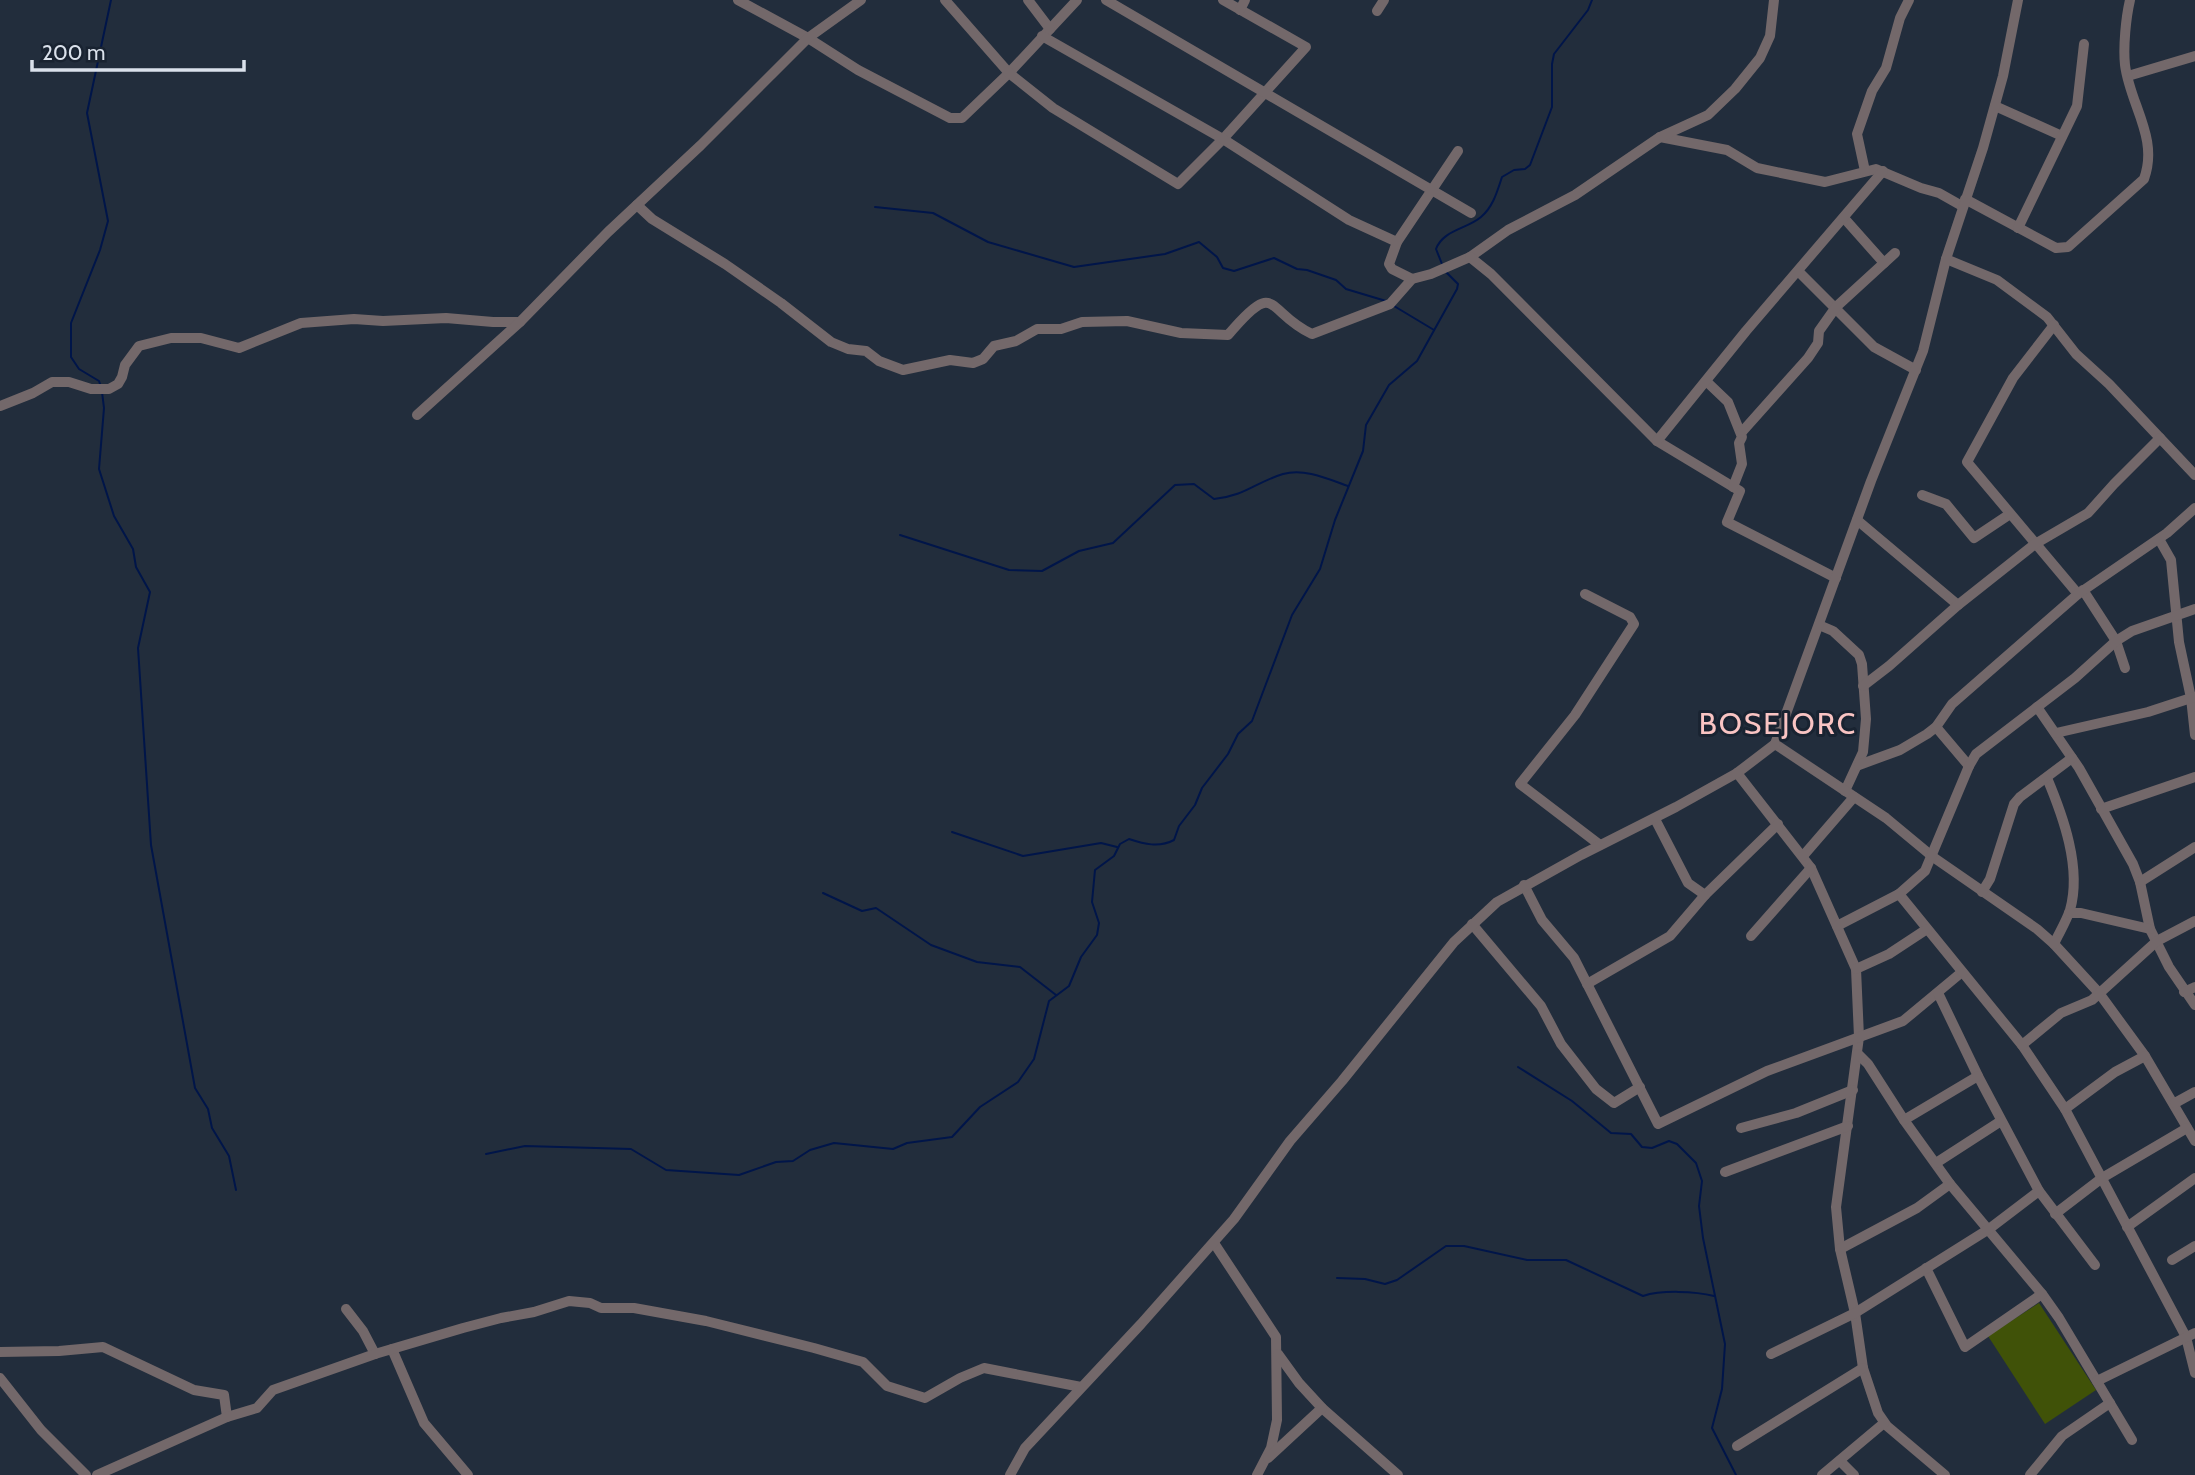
<svg xmlns="http://www.w3.org/2000/svg" width="2195" height="1475" font-family="Cabin,sans-serif">
	<rect width="100%" height="100%" fill="#222d3c"/>
	<!-- green -->
	<path fill="#405208" d="M 2039,1303 L 2096,1390 L 2045,1424 L 1988,1336 Z"/>
	<g fill="none" stroke-linecap="round" stroke-linejoin="round">
		<!-- stream -->
		<g stroke="#001549" stroke-width="2">
			<path d="M 875,207 L 933,213 L 988,242 L 1074,267 L 1165,254 L 1199,242 L 1217,257 L 1223,268 L 1234,271 L 1274,258 L 1297,269 L 1307,270 L 1336,280 L 1346,289 L 1386,301"/>
			<path d="M 1442,264 L 1436,249 C 1443,230 1467,229 1481,217 C 1493,207 1497,192 1502,177 L 1514,170 L 1525,169 L 1530,165 L 1552,107 L 1552,64 L 1554,54 L 1588,10 L 1592,0"/>
			<path d="M 1394,306 L 1434,330"/>
			<path d="M 100,384 L 99,381 L 79,369 L 71,357 L 71,323 L 100,250 L 108,221 L 87,113 L 111,0"/>
			<path d="M 102,392 L 104,408 L 99,469 L 114,516 L 133,549 L 136,567 L 150,592 L 138,648 L 151,845 L 195,1088 L 208,1109 L 212,1128 L 229,1156 L 236,1190"/>
			<path d="M 900,535 L 1009,570 L 1042,571 L 1079,551 L 1113,543 L 1175,485 L 1194,484 L 1214,499 C 1245,496 1256,482 1283,474 C 1305,468 1328,479 1348,486"/>
			<path d="M 952,832 L 1023,856 L 1101,843 L 1117,847"/>
			<path d="M 823,893 L 862,911 L 876,908 L 931,945 L 977,962 L 1020,967 L 1056,995"/>
			<path d="M 1518,1067 L 1572,1101 L 1611,1133 L 1631,1134 L 1642,1147 L 1652,1148 L 1669,1141 L 1677,1144 L 1696,1163 L 1702,1181 L 1699,1206 L 1703,1238 L 1725,1344 L 1722,1389 L 1712,1428 L 1736,1475"/>
			<path d="M 486,1154 L 525,1146 L 631,1149 L 666,1170 L 739,1175 L 776,1162 L 793,1161 L 810,1150 L 834,1143 L 893,1149 L 907,1143 L 952,1137 L 980,1107 L 1018,1082 L 1034,1059 L 1049,1001 L 1069,986 L 1081,957 L 1097,935 L 1099,923 L 1092,902 L 1095,870 L 1114,856 L 1120,844 L 1129,839 C 1144,844 1159,848 1174,840 L 1179,826 L 1195,805 L 1202,788 L 1228,754 L 1238,734 L 1252,721 L 1292,615 L 1320,569 L 1335,520 L 1363,451 L 1366,425 L 1389,385 L 1417,361 L 1457,289 L 1458,284 L 1446,272"/>
			<path d="M 1337,1278 L 1365,1279 L 1385,1284 L 1397,1280 L 1446,1246 L 1464,1246 L 1527,1260 L 1566,1260 L 1643,1296 C 1661,1290 1695,1291 1714,1296"/>
		</g>
		<!-- minor -->
		<g stroke="#73686a" stroke-width="10">
			<path d="M 738,0 L 808,38 L 858,70 L 950,118 L 962,118 L 1009,73 L 1077,0"/>
			<path d="M 945,0 L 1009,73 L 1053,108 L 1178,184 L 1223,139 L 1306,47 L 1223,0"/>
			<path d="M 1028,0 L 1050,29"/>
			<path d="M 1106,0 L 1471,213"/>
			<path d="M 1240,10 L 1245,0"/>
			<path d="M 1377,11 L 1384,0"/>
			<path d="M 1042,36 L 1223,139 L 1349,220 L 1397,242"/>
			<path d="M 2128,76 L 2195,56"/>
			<path d="M 1995,106 L 2062,136"/>
			<path d="M 1660,137 L 1727,150 L 1757,168 L 1825,182 L 1876,169 L 1921,188 L 1939,193 L 1962,206"/>
			<path d="M 1865,171 L 1857,134 L 1872,91 L 1886,68 L 1900,18 L 1909,0"/>
			<path d="M 1965,199 L 2056,248 L 2068,247 L 2144,179 C 2159,138 2130,105 2125,65 C 2123,47 2126,17 2130,0"/>
			<path d="M 637,205 L 652,219 L 725,264 L 781,303 L 831,342 L 848,349 L 866,351 L 879,361 L 903,370 L 950,360 L 973,363 L 983,359 L 994,346 L 1016,341 L 1037,329 L 1061,329 L 1082,322 L 1127,321 L 1181,333 L 1228,335 C 1278,276 1265,312 1312,334 L 1390,304 L 1412,279 L 1431,274 L 1470,257 L 1508,230 L 1575,195 L 1660,137 L 1708,115 L 1735,89 L 1760,58 L 1770,36 L 1774,0"/>
			<path d="M 1844,218 L 1884,263"/>
			<path d="M 2018,228 L 2077,106 L 2084,44"/>
			<path d="M 1470,257 L 1491,274 L 1657,441 L 1740,491 L 1727,522 L 1836,578"/>
			<path d="M 1946,259 L 1997,280 L 2047,317 L 2076,354 L 2109,384 L 2195,475"/>
			<path d="M 1798,271 L 1874,347 L 1916,370"/>
			<path d="M 1412,279 L 1392,269 L 1389,264 L 1397,242 L 1458,151"/>
			<path d="M 2054,325 L 2013,378 L 1967,462 L 2078,594"/>
			<path d="M 1706,381 L 1728,402 L 1742,437 L 1739,443 L 1742,464 L 1733,487"/>
			<path d="M 0,406 L 33,393 L 52,382 L 69,382 L 91,389 L 109,389 L 118,384 L 122,377 L 125,365 L 139,346 L 171,338 L 201,338 L 239,348 L 301,323 L 354,319 L 383,321 L 446,318 L 493,322 L 520,322"/>
			<path d="M 417,415 L 520,322 L 608,232 L 701,145 L 808,38 L 861,0"/>
			<path d="M 1741,433 L 1808,358 L 1818,343 L 1819,331 L 1836,307 L 1895,253"/>
			<path d="M 1657,441 L 1746,331 L 1883,171"/>
			<path d="M 1922,495 L 1946,504 L 1974,538 L 2010,514"/>
			<path d="M 1857,520 L 1958,605"/>
			<path d="M 2159,539 L 2171,560 L 2179,642 L 2191,698 L 2195,735"/>
			<path d="M 2083,590 L 2116,641 L 2125,668"/>
			<path d="M 1585,594 L 1630,617 L 1634,624 L 1575,715 L 1520,784 L 1600,845"/>
			<path d="M 1819,625 L 1833,631 L 1859,655 L 1862,664 L 1866,719 L 1863,752 L 1845,791"/>
			<path d="M 1863,686 L 1889,666 L 1958,605 L 2035,544 L 2088,513 L 2114,484 L 2160,438"/>
			<path d="M 2037,707 L 2079,768 L 2133,864 L 2140,882 L 2150,929 L 2169,967 L 2195,1005"/>
			<path d="M 1936,727 L 1969,766"/>
			<path d="M 2056,733 L 2148,712 L 2194,697"/>
			<path d="M 1775,744 L 1886,818 L 1933,857 L 2037,929 L 2054,944 L 2099,993 L 2145,1056 L 2195,1141"/>
			<path d="M 1859,765 L 1900,750 L 1927,734 L 1936,727 L 1952,704 L 2078,594 L 2167,533 L 2195,508"/>
			<path d="M 1737,773 L 1811,868 L 1856,969 L 1859,1037 L 1836,1207 L 1840,1249 L 1855,1313 L 1863,1368 L 1878,1413 L 1887,1426 L 1945,1475"/>
			<path d="M 2047,778 C 2063,816 2082,868 2070,910 C 2066,922 2059,933 2054,944"/>
			<path d="M 2101,809 L 2195,777"/>
			<path d="M 1655,819 L 1688,883 L 1705,895"/>
			<path d="M 1803,856 L 1854,797"/>
			<path d="M 2140,882 L 2195,847"/>
			<path d="M 1524,885 L 1542,920 L 1574,958 L 1658,1124 L 1767,1071 L 1903,1021 L 1962,972"/>
			<path d="M 1982,892 L 1990,879 L 2014,804 L 2020,797 L 2072,758"/>
			<path d="M 1899,894 L 2022,1045 L 2065,1109 L 2186,1337 L 2195,1373"/>
			<path d="M 2069,913 L 2081,913 L 2150,929"/>
			<path d="M 1472,924 L 1541,1006 L 1561,1044 L 1596,1089 L 1614,1103 L 1640,1087"/>
			<path d="M 1837,926 L 1899,894 L 1925,871 L 1969,766 L 1976,754 L 2075,678 L 2116,641 L 2132,631 L 2195,609"/>
			<path d="M 1751,936 L 1811,868"/>
			<path d="M 1856,969 L 1889,954 L 1927,929"/>
			<path d="M 1587,984 L 1670,936 L 1705,895 L 1778,824"/>
			<path d="M 2184,992 L 2195,987"/>
			<path d="M 1938,993 L 1978,1076 L 2039,1191 L 2095,1265"/>
			<path d="M 2022,1045 L 2061,1013 L 2092,1000 L 2157,941 L 2195,921"/>
			<path d="M 1858,1054 L 1868,1064 L 1904,1120 L 1950,1184 L 2042,1294 L 2059,1318 L 2132,1440"/>
			<path d="M 2175,1103 L 2195,1092"/>
			<path d="M 2065,1109 L 2115,1072 L 2145,1056"/>
			<path d="M 1904,1120 L 1978,1076"/>
			<path d="M 1741,1128 L 1796,1113 L 1853,1090"/>
			<path d="M 1936,1163 L 2001,1121"/>
			<path d="M 1725,1172 L 1848,1126"/>
			<path d="M 2055,1214 L 2102,1178 L 2187,1128"/>
			<path d="M 2127,1227 L 2195,1178"/>
			<path d="M 1214,1243 L 1276,1337 L 1277,1420 L 1271,1448 L 1257,1475"/>
			<path d="M 1840,1249 L 1917,1208 L 1950,1184"/>
			<path d="M 2172,1260 L 2195,1246"/>
			<path d="M 1926,1268 L 1965,1347 L 2042,1294"/>
			<path d="M 346,1309 L 363,1331 L 375,1354"/>
			<path d="M 392,1349 L 424,1423 L 468,1475"/>
			<path d="M 0,1352 L 59,1351 L 103,1347 L 194,1390 L 224,1395 L 227,1417"/>
			<path d="M 1278,1354 L 1299,1383 L 1322,1408 L 1398,1475"/>
			<path d="M 1771,1354 L 1855,1313 L 1989,1229 L 2039,1191"/>
			<path d="M 0,1378 L 41,1430 L 86,1475"/>
			<path d="M 2097,1381 L 2195,1333"/>
			<path d="M 1737,1446 L 1863,1368"/>
			<path d="M 1268,1458 L 1322,1408"/>
			<path d="M 1840,1461 L 1854,1475"/>
			<path d="M 97,1475 L 227,1417 L 257,1408 L 273,1390 L 375,1354 L 463,1328 L 501,1318 L 534,1312 L 569,1301 L 590,1303 L 601,1308 L 634,1308 L 706,1321 L 814,1348 L 863,1362 L 887,1386 L 925,1398 L 960,1378 L 984,1368 L 1081,1387"/>
			<path d="M 1010,1475 L 1025,1448 L 1141,1324 L 1234,1219 L 1290,1141 L 1342,1081 L 1454,942 L 1497,902 L 1581,855 L 1676,807 L 1737,773 L 1775,744 L 1871,481 L 1923,351 L 1946,259 L 1983,148 L 2003,76 L 2018,0"/>
			<path d="M 1822,1475 L 1884,1423"/>
			<path d="M 2030,1475 L 2062,1436 L 2110,1403"/>
		</g>
	</g>
	<g text-anchor="middle" dominant-baseline="central" stroke-width="6" stroke-linejoin="round" paint-order="stroke">
		<!-- quarter labels -->
		<g font-size="30" letter-spacing="2" fill="#f9c4c3" stroke="#192331">
			<text x="1778" y="723">BOSEJORC</text>
		</g>
	</g>
	<!-- scale -->
	<path d="M32 60v10h212v-10" fill="none" stroke="#dae1eb" stroke-width="3.5"/>
	<text x="42" y="60" font-size="21" fill="#dae1eb" stroke="#192331" stroke-width="5" paint-order="stroke">200 m</text>
</svg>
